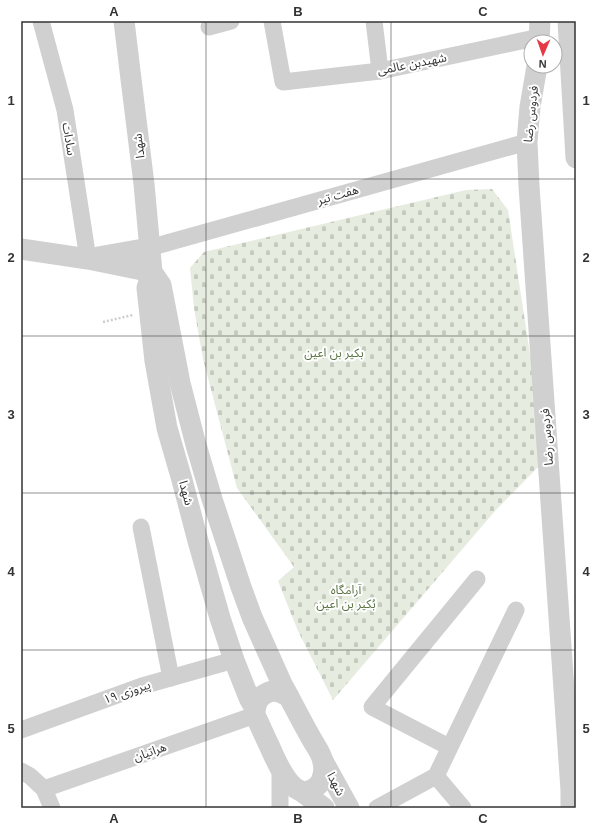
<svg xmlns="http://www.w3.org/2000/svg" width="597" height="829" font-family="Arial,'Noto Sans Arabic',sans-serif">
	<defs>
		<pattern id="cemetery-stones" width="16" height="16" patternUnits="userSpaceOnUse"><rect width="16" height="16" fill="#e6ecdf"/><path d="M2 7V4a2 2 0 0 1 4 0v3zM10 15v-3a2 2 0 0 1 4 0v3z" fill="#c6cbc0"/></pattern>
	</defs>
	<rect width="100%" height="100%" fill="#fff"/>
	<!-- cemetery -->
	<path fill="url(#cemetery-stones)" d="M 492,189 L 508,210 L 546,459 L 495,511 L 333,700 L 298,631 L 278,581 L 294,567 L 237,488 L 203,359 L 194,308 L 190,268 L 204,252 L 466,190 Z"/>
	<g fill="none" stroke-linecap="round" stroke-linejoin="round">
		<!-- path -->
		<path stroke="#cdcdcd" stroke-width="2.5" stroke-dasharray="2 2" stroke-linecap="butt" d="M 103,322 L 133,315"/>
		<!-- minor -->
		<g stroke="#d0d0d0" stroke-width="17">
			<path d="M 41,21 L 65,110 L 88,259"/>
			<path d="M 272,21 L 283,82 L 380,71 L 540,37"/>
			<path d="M 374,21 L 380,71"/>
			<path d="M 209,27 L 231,21"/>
			<path d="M 149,248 L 527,142"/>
			<path d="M 141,527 L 171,678"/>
			<path d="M 21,730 L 142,686 L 234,660"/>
			<path d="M 449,747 L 372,707 L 477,579"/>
			<path d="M 280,770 L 280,808"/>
			<path d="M 21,771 L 30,776 L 44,789 L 52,808"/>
			<path d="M 436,776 L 463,808"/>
			<path d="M 44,789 L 255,715"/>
			<path d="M 377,808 L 436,776 L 516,610"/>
		</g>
		<!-- tertiary -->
		<g stroke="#d0d0d0" stroke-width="21">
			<path d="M 124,21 L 130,71 L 144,184 L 152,272 L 161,285 L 180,383 L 196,445 L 212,499 L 241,587 L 252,617 L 282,684 L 289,697"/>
			<path d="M 568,21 L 576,158"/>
			<path d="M 539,42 L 540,21"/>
			<path d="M 537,66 L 530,107 L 527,142 L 529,186 L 571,790 L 571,808"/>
			<path d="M 21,249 L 88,259 L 152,272"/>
			<path d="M 98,257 L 149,248"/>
			<path d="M 152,272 L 147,288 L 155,361 L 167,428 L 182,480 L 198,541 L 220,618 L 234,660 L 249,698 L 255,708"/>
			<path d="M 272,691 C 279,691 283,693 289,697 C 297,712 305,728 314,743 C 317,748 322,755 323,762 C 325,770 323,782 316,787 C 293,806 276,760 269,745 C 264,735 260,725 255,715 C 255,702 259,695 272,691 Z"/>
			<path d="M 323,761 L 349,808"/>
			<path d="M 301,791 L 324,808"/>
		</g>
	</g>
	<!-- grid -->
	<path fill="none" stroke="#333" stroke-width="1" stroke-opacity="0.55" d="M 206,21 L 206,808M 391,21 L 391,808M 21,179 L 576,179M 21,336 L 576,336M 21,493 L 576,493M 21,650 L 576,650"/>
	<g text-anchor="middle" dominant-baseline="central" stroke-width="4" stroke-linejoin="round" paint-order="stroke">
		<!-- street labels -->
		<g font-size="12" fill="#333" stroke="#fff">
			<text transform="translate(412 64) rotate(-11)">شهیدبن عالمی</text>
			<text transform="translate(531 114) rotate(-84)">فردوس رضا</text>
			<text transform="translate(69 139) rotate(81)">سادات</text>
			<text transform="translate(139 146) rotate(-97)">شهدا</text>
			<text transform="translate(338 195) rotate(-16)">هفت تیر</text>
			<text transform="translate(547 437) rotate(-94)">فردوس رضا</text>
			<text transform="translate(186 493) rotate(75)">شهدا</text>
			<text transform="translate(127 692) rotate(-19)">پیروزی ۱۹</text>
			<text transform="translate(150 752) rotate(-19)">هراتیان</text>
			<text transform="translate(336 784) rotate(62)">شهدا</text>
		</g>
		<!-- park labels -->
		<g font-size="12" fill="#56703f" stroke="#fff">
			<text x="334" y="353">بکیر بن اعین</text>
			<text x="346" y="590">آرامگاه<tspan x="346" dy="14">بُکیر بن اعین</tspan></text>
		</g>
	</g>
	<!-- border -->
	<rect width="597" height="829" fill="none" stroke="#ffffff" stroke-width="44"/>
	<!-- north arrow -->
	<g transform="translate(543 54) rotate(182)"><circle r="19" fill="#ffffff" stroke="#adadad"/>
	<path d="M0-3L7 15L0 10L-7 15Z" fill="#e63946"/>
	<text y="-6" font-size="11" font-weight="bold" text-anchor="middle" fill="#333333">N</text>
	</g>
	<rect x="22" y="22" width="553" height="785" fill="none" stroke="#333" stroke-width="1.5"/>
	<g font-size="13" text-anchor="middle" font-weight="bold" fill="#333">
		<text x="114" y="16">A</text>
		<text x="298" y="16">B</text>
		<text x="483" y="16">C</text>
		<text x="11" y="105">1</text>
		<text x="586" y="105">1</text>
		<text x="11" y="262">2</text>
		<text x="586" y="262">2</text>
		<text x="11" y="419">3</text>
		<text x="586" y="419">3</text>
		<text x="11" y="576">4</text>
		<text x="586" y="576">4</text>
		<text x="11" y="733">5</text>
		<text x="586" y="733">5</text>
		<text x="114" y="823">A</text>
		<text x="298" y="823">B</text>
		<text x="483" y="823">C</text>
	</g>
</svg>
